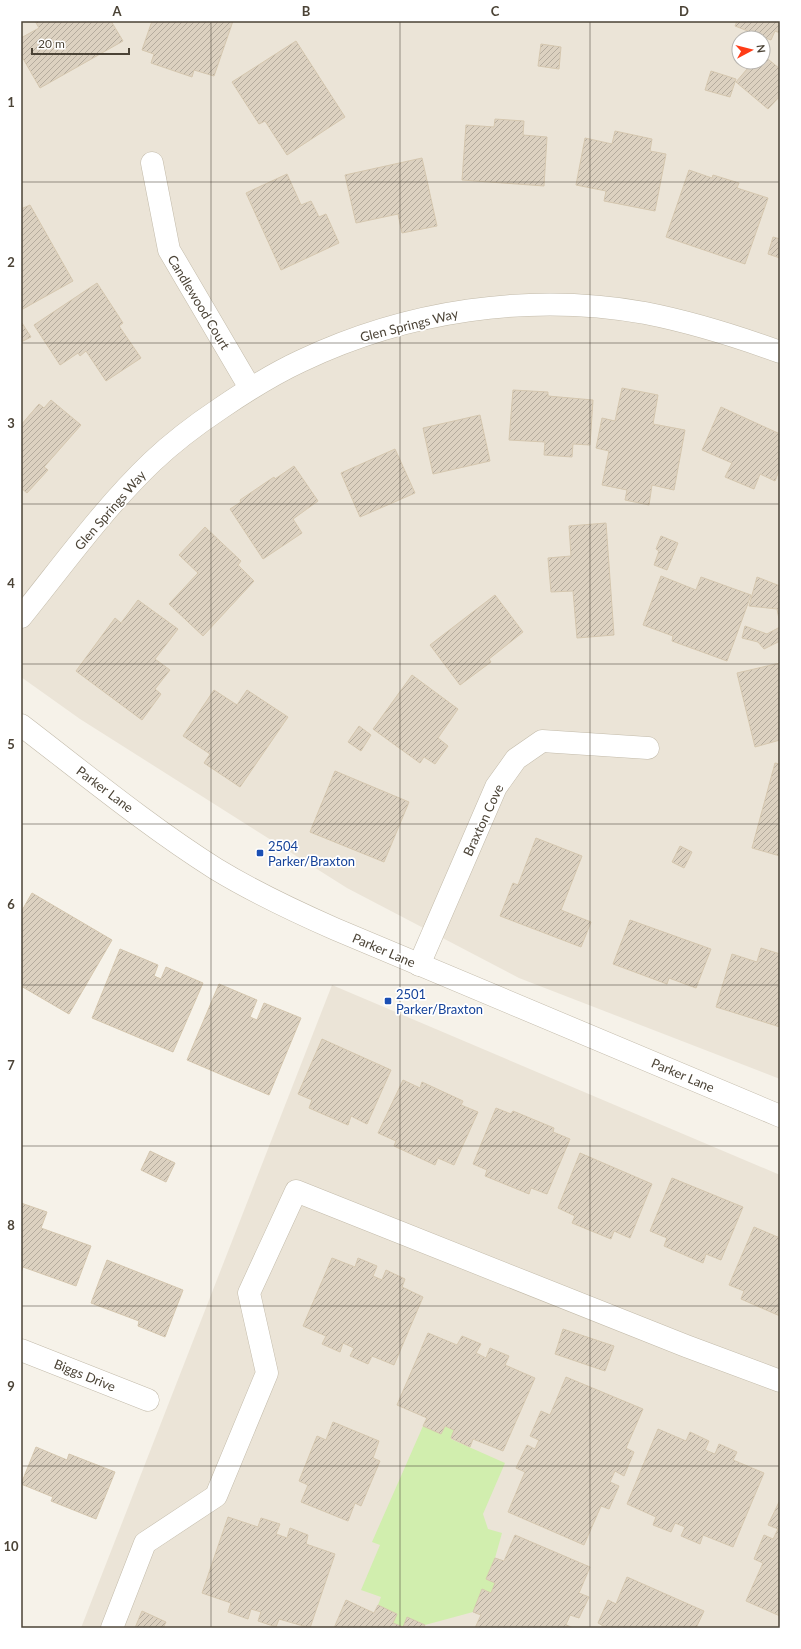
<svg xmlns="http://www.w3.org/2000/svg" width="801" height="1649" font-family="Lato,sans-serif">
	<defs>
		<pattern id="building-hatch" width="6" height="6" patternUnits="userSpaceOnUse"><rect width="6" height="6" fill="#dcd1c0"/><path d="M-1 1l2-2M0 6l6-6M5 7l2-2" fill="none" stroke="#b4ab9d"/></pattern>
	</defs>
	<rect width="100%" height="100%" fill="#f6f2e9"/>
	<!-- residential -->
	<g fill="#ebe4d7" fill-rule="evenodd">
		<path d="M 21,21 L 780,21 L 780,1079 L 519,978 L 347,888 L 80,719 L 21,677 ZM 739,38 L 763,38 L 763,62 L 739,62 Z"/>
		<path d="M 332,985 L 780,1175 L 780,1628 L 81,1628 Z"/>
	</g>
	<!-- green -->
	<path fill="#d1eeae" d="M 423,1426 L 445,1426 L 454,1430 L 451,1439 L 505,1463 L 483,1514 L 488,1529 L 502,1533 L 495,1558 L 486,1579 L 495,1583 L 491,1593 L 482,1590 L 473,1612 L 425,1625 L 407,1617 L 403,1627 L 393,1623 L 396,1614 L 378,1605 L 381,1597 L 361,1590 L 380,1545 L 372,1542 Z"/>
	<!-- building -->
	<g fill="url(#building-hatch)" stroke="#d5c7af">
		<path d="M 35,21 L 111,21 L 123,41 L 40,88 L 21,55 L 21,38 L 39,28 Z"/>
		<path d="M 152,21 L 233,21 L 214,76 L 194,70 L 192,77 L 151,63 L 154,54 L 142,50 Z"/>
		<path d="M 737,21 L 780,21 L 780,33 L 775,31 L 771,40 L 735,26 Z"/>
		<path d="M 296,41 L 345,117 L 287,155 L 265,121 L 259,124 L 232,82 Z"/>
		<path d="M 541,44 L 561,47 L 559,69 L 538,66 Z"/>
		<path d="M 763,55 L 780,69 L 780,96 L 768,109 L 736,82 L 753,62 L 763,62 Z"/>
		<path d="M 711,71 L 736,79 L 730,97 L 705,90 Z"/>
		<path d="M 495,119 L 524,121 L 523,135 L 547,137 L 544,186 L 462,180 L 466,125 L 494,127 Z"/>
		<path d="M 615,131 L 652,139 L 650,151 L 666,154 L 655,211 L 604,201 L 606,191 L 576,185 L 585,138 L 612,144 Z"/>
		<path d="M 422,158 L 437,226 L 402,233 L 398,214 L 356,223 L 345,175 Z"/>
		<path d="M 689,170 L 712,178 L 713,175 L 739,183 L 737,188 L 768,198 L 745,264 L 666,237 Z"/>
		<path d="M 287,174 L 301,205 L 311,201 L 319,217 L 326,214 L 339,243 L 281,270 L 246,193 Z"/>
		<path d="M 30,205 L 73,281 L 21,310 L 21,209 Z"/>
		<path d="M 773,237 L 780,239 L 780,258 L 768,254 Z"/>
		<path d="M 97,283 L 123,323 L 119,326 L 141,358 L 106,381 L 86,351 L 80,356 L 78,353 L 60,365 L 34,325 Z"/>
		<path d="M 22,323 L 31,337 L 21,342 L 21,324 Z"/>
		<path d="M 622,388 L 658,395 L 653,424 L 685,430 L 674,490 L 652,485 L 649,505 L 625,500 L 627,490 L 602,485 L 609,451 L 596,448 L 602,418 L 615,421 Z"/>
		<path d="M 513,390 L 548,392 L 548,396 L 593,400 L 590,445 L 573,444 L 572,457 L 544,455 L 545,442 L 509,440 Z"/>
		<path d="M 51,400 L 81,425 L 44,467 L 48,470 L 27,493 L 21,488 L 21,425 L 39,404 L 44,408 Z"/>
		<path d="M 721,407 L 780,434 L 780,469 L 775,481 L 760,474 L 754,489 L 725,477 L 732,463 L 702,450 Z"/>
		<path d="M 480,415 L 490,461 L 433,474 L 423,428 Z"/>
		<path d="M 395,449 L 415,493 L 360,517 L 341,473 Z"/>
		<path d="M 294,466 L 318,501 L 293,519 L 302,533 L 263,559 L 230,509 L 241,502 L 240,500 L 274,477 L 275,479 Z"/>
		<path d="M 606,523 L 614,635 L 577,638 L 573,591 L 551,592 L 548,558 L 571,556 L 569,526 Z"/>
		<path d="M 205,527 L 241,561 L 238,565 L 254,581 L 203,636 L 169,604 L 198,573 L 179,555 Z"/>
		<path d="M 661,536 L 678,543 L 667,570 L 654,565 L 659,551 L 656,549 Z"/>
		<path d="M 661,576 L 696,590 L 701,577 L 751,595 L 727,661 L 672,641 L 673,636 L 643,625 Z"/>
		<path d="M 757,577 L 780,586 L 780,624 L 777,609 L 749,606 Z"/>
		<path d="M 495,595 L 523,632 L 489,659 L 491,662 L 460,685 L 430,645 Z"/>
		<path d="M 138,600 L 178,629 L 155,659 L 170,670 L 155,689 L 161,694 L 142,720 L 76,671 L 115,618 L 121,623 Z"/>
		<path d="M 745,626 L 767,634 L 780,627 L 780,641 L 764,649 L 758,642 L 742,638 Z"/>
		<path d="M 780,663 L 780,740 L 755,747 L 737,673 Z"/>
		<path d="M 412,675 L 458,709 L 438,738 L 448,746 L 435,764 L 424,757 L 420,763 L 373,729 Z"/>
		<path d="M 214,690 L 237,705 L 247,690 L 288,717 L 240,787 L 204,763 L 210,754 L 183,736 Z"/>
		<path d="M 359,726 L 371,735 L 361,751 L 348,742 Z"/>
		<path d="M 775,763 L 780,764 L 780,856 L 752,848 Z"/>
		<path d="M 335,771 L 409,802 L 384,862 L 310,832 Z"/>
		<path d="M 536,838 L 582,856 L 561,910 L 591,922 L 581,947 L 500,916 L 513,883 L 518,885 Z"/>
		<path d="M 680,846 L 692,852 L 684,868 L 672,862 Z"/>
		<path d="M 32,893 L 112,940 L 69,1014 L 21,986 L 21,912 Z"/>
		<path d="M 630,920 L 711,949 L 696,988 L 669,978 L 667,984 L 613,964 Z"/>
		<path d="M 761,948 L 780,954 L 780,1027 L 716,1007 L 732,954 L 757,962 Z"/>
		<path d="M 120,949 L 158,965 L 154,976 L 161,979 L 166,967 L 203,983 L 173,1052 L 92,1018 Z"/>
		<path d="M 219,984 L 257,1000 L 250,1017 L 257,1020 L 264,1003 L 301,1018 L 269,1095 L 187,1060 Z"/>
		<path d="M 322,1039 L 391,1070 L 367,1124 L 351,1116 L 348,1125 L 309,1108 L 312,1100 L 298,1094 Z"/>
		<path d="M 403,1080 L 420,1088 L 422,1082 L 463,1101 L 461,1105 L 478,1112 L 454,1165 L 438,1158 L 435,1165 L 394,1146 L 396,1141 L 378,1133 Z"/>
		<path d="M 496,1108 L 511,1114 L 513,1111 L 554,1128 L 553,1132 L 570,1139 L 547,1194 L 531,1188 L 529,1194 L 485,1176 L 487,1170 L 473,1164 Z"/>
		<path d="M 150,1151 L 175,1163 L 166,1182 L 141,1170 Z"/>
		<path d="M 580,1153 L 652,1184 L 630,1238 L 614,1231 L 611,1239 L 572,1223 L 575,1216 L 558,1208 Z"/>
		<path d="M 672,1178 L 743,1207 L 721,1260 L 706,1254 L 703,1263 L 664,1246 L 667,1238 L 650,1231 Z"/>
		<path d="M 21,1203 L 47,1212 L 41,1228 L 91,1246 L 76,1286 L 23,1267 L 21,1273 Z"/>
		<path d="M 754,1227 L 780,1238 L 780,1316 L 741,1299 L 744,1291 L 729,1285 Z"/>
		<path d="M 332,1258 L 355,1267 L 358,1258 L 377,1266 L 373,1276 L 382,1280 L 386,1270 L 405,1279 L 402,1287 L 423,1297 L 394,1365 L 372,1356 L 368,1364 L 350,1356 L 354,1348 L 343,1343 L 340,1352 L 322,1344 L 326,1336 L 303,1326 Z"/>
		<path d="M 107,1260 L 183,1290 L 165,1337 L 138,1326 L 139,1321 L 91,1303 Z"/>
		<path d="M 563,1329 L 614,1346 L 605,1371 L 555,1354 Z"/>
		<path d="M 428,1333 L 457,1345 L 462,1336 L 481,1344 L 476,1353 L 486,1358 L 490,1348 L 509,1356 L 505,1365 L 535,1378 L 503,1451 L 473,1439 L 470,1447 L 451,1438 L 454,1430 L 445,1426 L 441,1434 L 423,1426 L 427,1418 L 397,1405 Z"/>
		<path d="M 566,1377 L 643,1409 L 626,1448 L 634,1452 L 624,1476 L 615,1471 L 610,1482 L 619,1486 L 609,1509 L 601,1506 L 584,1545 L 508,1512 L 525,1472 L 516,1468 L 527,1445 L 535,1449 L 539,1440 L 530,1436 L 541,1411 L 550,1415 Z"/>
		<path d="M 333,1422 L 379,1441 L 373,1458 L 380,1461 L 361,1506 L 355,1503 L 348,1521 L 301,1502 L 308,1485 L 299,1481 L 317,1436 L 326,1440 Z"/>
		<path d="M 658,1429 L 686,1441 L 690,1432 L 709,1441 L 705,1450 L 715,1454 L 719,1444 L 737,1452 L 733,1460 L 764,1473 L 733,1547 L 703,1535 L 700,1544 L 681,1536 L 685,1527 L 675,1523 L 671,1532 L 653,1525 L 656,1517 L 627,1504 Z"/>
		<path d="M 36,1447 L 67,1460 L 69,1454 L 115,1472 L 96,1519 L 51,1501 L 53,1497 L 21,1484 Z"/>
		<path d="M 779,1502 L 780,1502 L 780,1616 L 746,1601 L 763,1563 L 754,1559 L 764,1535 L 773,1539 L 778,1529 L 768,1525 Z"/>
		<path d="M 228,1517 L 258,1527 L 261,1518 L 280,1524 L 276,1534 L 287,1538 L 290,1528 L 308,1535 L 306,1544 L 335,1554 L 310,1628 L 279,1619 L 276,1627 L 258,1621 L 261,1612 L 251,1609 L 248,1619 L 228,1612 L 231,1603 L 202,1593 Z"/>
		<path d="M 515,1535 L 590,1567 L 579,1593 L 589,1597 L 579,1618 L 570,1615 L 566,1625 L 574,1628 L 475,1628 L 481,1615 L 473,1612 L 482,1589 L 491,1593 L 495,1583 L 486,1579 L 495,1558 L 504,1561 Z"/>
		<path d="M 627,1577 L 704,1611 L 696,1628 L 607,1628 L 598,1623 L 608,1600 L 616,1604 Z"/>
		<path d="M 346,1600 L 374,1613 L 378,1605 L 397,1614 L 393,1623 L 403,1627 L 407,1617 L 425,1625 L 423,1628 L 334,1628 Z"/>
		<path d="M 142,1611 L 166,1622 L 163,1628 L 135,1628 Z"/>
	</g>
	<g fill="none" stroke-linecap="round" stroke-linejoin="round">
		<!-- minor casing -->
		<g stroke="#c3bbaa" stroke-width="23">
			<g id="minor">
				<path d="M 152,163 L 169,250 L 250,388"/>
				<path d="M 21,617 C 63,565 103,509 152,462 C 173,442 197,424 221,408 C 246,391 273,374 301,361 C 406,311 529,292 645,313 C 691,322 736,336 780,352"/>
				<path d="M 21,725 C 85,774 148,826 216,869 C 254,892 294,911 335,929 L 780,1116"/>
				<path d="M 419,965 L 496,787 L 516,759 L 542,741 L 648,748"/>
				<path d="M 21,1350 L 148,1400"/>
				<path d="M 112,1628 L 145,1543 L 216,1496 L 267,1373 L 249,1293 L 296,1191 L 686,1346 L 780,1381"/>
			</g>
		</g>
		<!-- minor -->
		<use href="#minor" stroke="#fff" stroke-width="22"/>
	</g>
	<!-- grid -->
	<path fill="none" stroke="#4b4336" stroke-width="1" stroke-opacity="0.55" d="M 211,21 L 211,1628M 400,21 L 400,1628M 590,21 L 590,1628M 21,182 L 780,182M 21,343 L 780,343M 21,504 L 780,504M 21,664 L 780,664M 21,824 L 780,824M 21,985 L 780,985M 21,1146 L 780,1146M 21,1306 L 780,1306M 21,1466 L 780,1466"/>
	<!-- markers -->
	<g fill="#1a4fb4" stroke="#fff" stroke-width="1.5">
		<rect x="256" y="849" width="8" height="8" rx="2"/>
		<rect x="384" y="997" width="8" height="8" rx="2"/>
	</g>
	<g text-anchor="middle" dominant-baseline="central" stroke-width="3.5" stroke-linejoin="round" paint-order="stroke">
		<!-- street labels -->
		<g font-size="13" fill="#4b4336" stroke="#fff">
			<text transform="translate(199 302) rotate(59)">Candlewood Court</text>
			<text transform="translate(409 325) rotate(-14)">Glen Springs Way</text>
			<text transform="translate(110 510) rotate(-49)">Glen Springs Way</text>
			<text transform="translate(105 789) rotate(37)">Parker Lane</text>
			<text transform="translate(483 820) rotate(-65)">Braxton Cove</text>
			<text transform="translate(384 950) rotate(23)">Parker Lane</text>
			<text transform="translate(683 1075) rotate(23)">Parker Lane</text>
			<text transform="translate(85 1375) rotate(22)">Biggs Drive</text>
		</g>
		<!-- transit labels -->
		<g font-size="13" fill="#164399" stroke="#fff" text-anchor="start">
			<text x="268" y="846">2504<tspan x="268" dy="15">Parker/Braxton</tspan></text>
			<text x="396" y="994">2501<tspan x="396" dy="15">Parker/Braxton</tspan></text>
		</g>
	</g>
	<!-- border -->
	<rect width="801" height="1649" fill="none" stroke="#ffffff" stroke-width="44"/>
	<!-- north arrow -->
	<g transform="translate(751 50) rotate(83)"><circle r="19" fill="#ffffff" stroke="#b7b4af"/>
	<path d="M0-3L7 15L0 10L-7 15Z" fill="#ff3c17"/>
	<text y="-6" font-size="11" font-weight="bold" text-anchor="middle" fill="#4b4336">N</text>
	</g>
	<!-- scale -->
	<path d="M32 48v6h97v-6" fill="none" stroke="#4b4336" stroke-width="2"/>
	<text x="38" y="48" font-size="12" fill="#4b4336" stroke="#ffffff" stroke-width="3" paint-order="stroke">20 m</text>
	<rect x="22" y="22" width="757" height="1605" fill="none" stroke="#4b4336" stroke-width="1.5"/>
	<g font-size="13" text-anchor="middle" font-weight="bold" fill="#4b4336">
		<text x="117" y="16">A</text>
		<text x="306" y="16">B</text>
		<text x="495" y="16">C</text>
		<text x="684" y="16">D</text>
		<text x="11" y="107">1</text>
		<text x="11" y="267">2</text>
		<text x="11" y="428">3</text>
		<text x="11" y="588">4</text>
		<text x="11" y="749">5</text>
		<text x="11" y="909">6</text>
		<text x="11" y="1070">7</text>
		<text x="11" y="1230">8</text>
		<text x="11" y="1391">9</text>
		<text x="11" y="1551">10</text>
	</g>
</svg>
